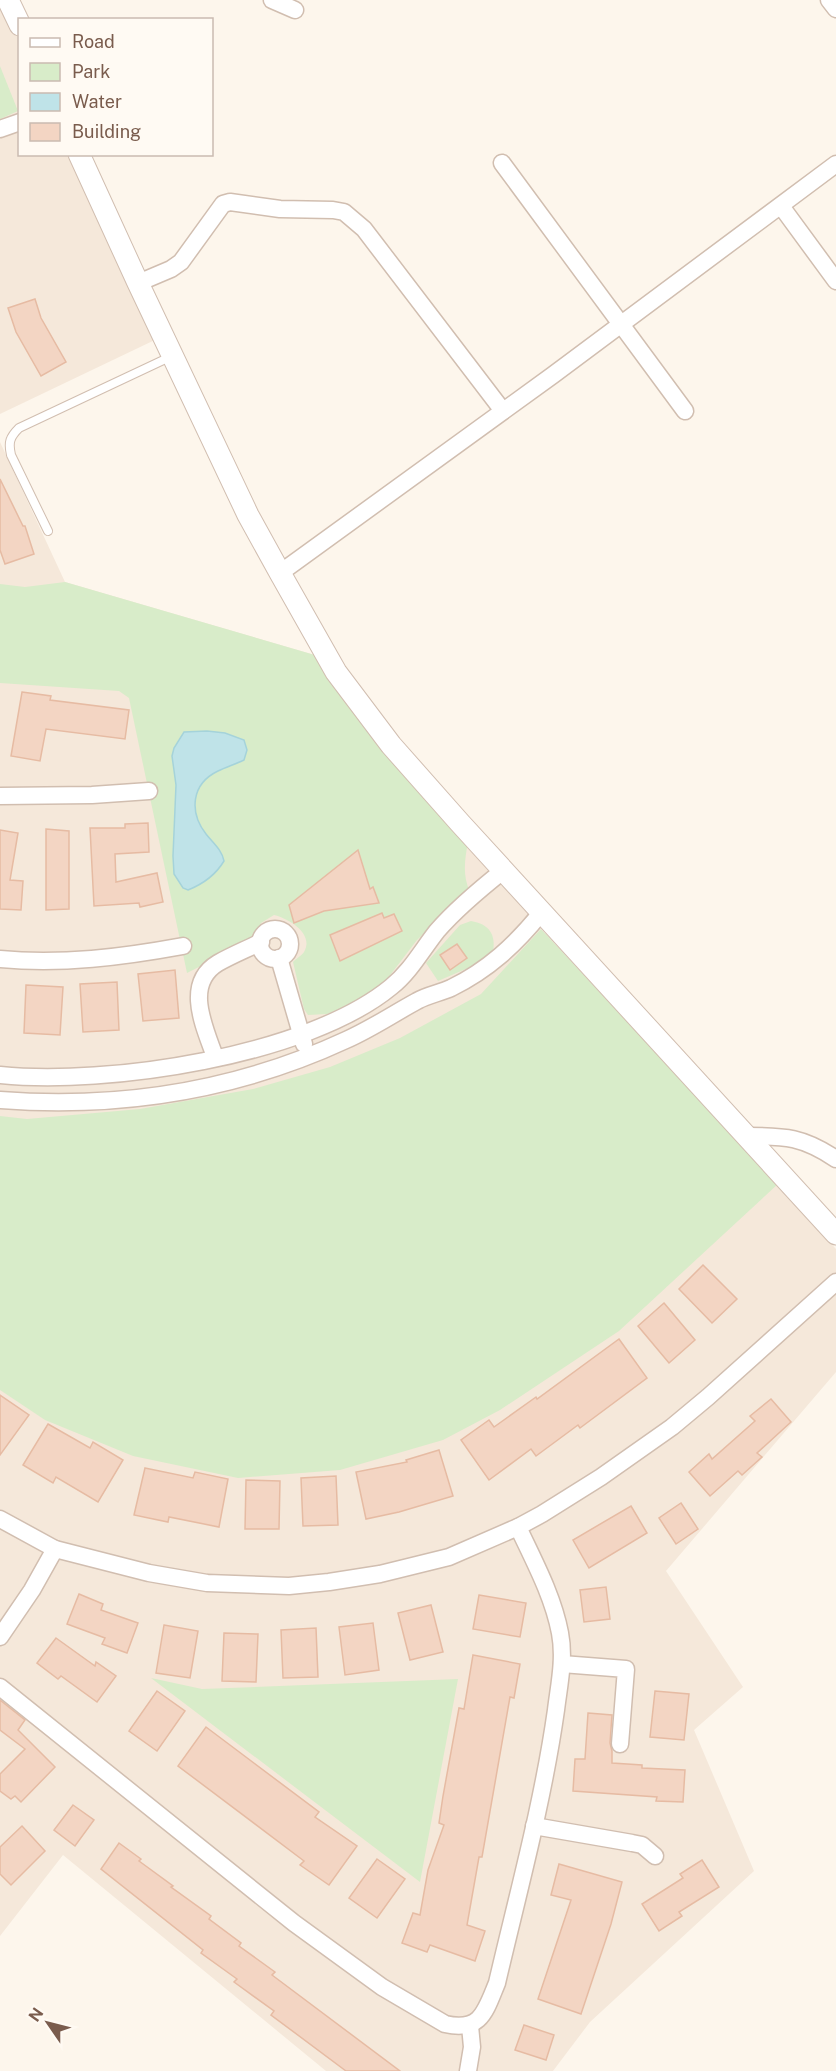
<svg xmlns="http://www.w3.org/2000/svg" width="836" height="2071" font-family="'Public Sans',sans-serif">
	<rect width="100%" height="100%" fill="#fdf6ec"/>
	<!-- residential -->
	<g fill="#f5e8da">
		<path d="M 0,0 L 19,28 L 20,154 L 76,155 L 159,338 L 0,414 Z"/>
		<path d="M 0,442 L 65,582 L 325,658 L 447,815 L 541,929 L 836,1249 L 836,1372 L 666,1571 L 743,1687 L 694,1730 L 754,1871 L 590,2022 L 553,2071 L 326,2071 L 63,1855 L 0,1936 Z"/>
	</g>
	<!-- green -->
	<g fill="#d8ecc9">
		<path d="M 0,66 L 18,111 L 0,119 Z"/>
		<path d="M 65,582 L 325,658 L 468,841 C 465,860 462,874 470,892 L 457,902 L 417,940 L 381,987 L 360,1000 L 327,1014 L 308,1015 L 304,1009 L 293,962 C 296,959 302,955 304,952 C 315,933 287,918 274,915 L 261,923 L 252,940 L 187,973 L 129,698 L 119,691 L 0,683 L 0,584 L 25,587 Z"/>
		<path d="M 471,921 C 489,924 496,934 493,952 L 475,965 L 438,981 L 426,963 L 460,925 Z"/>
		<path d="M 541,929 L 778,1184 L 619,1331 L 500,1410 L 443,1440 L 340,1470 L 238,1478 L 133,1456 L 45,1420 L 0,1390 L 0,1116 L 27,1119 L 140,1109 L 253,1089 L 330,1067 L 400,1038 L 481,994 Z"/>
		<path d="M 151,1678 L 202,1689 L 458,1679 L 420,1882 Z"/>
	</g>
	<!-- water -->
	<path fill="#bfe3e8" stroke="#a5d3da" stroke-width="1.5" d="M 207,731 L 225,733 L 244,740 L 247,750 L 244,760 C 236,764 226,767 218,771 C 191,784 189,812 206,834 C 213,843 222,850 224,861 C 215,876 203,884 188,890 L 183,888 L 174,874 L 173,856 L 176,785 L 172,756 L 174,748 L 184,732 Z"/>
	<!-- building -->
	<g fill="#f3d5c3" stroke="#e6bba3" stroke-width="1.5">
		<path d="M 35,299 L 41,318 L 66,362 L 41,376 L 16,332 L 8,308 Z"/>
		<path d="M 0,479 L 23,526 L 25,526 L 34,554 L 5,564 L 0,550 Z"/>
		<path d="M 22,692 L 51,696 L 50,700 L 129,710 L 125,739 L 46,729 L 40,761 L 11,756 Z"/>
		<path d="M 148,823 L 149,852 L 115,854 L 116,882 L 157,873 L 163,902 L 140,907 L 139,903 L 94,906 L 90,828 L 125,828 L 125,824 Z"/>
		<path d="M 46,829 L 69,831 L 69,909 L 46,910 Z"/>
		<path d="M 0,830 L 18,833 L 10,880 L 23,881 L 21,910 L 0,909 Z"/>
		<path d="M 358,850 L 370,889 L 373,887 L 379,903 L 324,911 L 294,923 L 289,905 Z"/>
		<path d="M 382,913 L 384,918 L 394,914 L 402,931 L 340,961 L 330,935 Z"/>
		<path d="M 457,944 L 467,958 L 450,970 L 440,955 Z"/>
		<path d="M 175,970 L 179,1018 L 143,1021 L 138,974 Z"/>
		<path d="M 117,982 L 119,1030 L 83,1032 L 80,984 Z"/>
		<path d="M 26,985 L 63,987 L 60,1035 L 24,1033 Z"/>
		<path d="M 703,1265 L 737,1299 L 712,1323 L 679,1289 Z"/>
		<path d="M 664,1303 L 695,1340 L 669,1363 L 638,1326 Z"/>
		<path d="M 619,1339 L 647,1378 L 580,1428 L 578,1425 L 536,1456 L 531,1449 L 489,1480 L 461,1440 L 489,1420 L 494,1427 L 536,1397 L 537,1399 Z"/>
		<path d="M 0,1395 L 29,1415 L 0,1455 Z"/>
		<path d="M 771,1399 L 791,1422 L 757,1453 L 762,1457 L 742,1475 L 738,1471 L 710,1496 L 689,1472 L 709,1454 L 712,1459 L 755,1421 L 750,1416 Z"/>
		<path d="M 48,1424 L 90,1448 L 93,1442 L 123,1460 L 98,1502 L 56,1477 L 53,1483 L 23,1465 Z"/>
		<path d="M 439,1450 L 453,1496 L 399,1512 L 366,1519 L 356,1472 L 407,1462 L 406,1460 Z"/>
		<path d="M 145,1468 L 193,1478 L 195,1472 L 228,1479 L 219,1527 L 169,1517 L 168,1522 L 134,1515 Z"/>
		<path d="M 336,1476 L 338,1525 L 303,1526 L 301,1478 Z"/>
		<path d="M 246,1480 L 280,1481 L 279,1529 L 245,1529 Z"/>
		<path d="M 681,1503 L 698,1529 L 676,1544 L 659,1518 Z"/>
		<path d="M 631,1506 L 647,1533 L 589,1568 L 573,1540 Z"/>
		<path d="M 606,1587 L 610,1619 L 584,1622 L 580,1590 Z"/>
		<path d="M 79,1594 L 103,1604 L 101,1610 L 138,1623 L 127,1653 L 102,1644 L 105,1638 L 67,1624 Z"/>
		<path d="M 479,1595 L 526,1603 L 520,1637 L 473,1629 Z"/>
		<path d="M 431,1605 L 443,1652 L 410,1660 L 398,1613 Z"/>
		<path d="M 373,1623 L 379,1670 L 345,1675 L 339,1627 Z"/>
		<path d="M 164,1625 L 198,1631 L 190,1678 L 156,1673 Z"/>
		<path d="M 316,1628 L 318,1677 L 283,1678 L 281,1630 Z"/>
		<path d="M 224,1633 L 258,1634 L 256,1682 L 222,1681 Z"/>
		<path d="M 56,1638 L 95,1666 L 96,1662 L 116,1676 L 97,1702 L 61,1676 L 58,1679 L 37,1663 Z"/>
		<path d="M 473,1655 L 520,1664 L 514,1698 L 510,1697 L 482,1857 L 479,1857 L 467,1925 L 485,1931 L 475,1961 L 430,1945 L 427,1952 L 402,1943 L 413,1913 L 420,1915 L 428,1870 L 444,1825 L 439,1823 L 443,1796 L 459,1708 L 464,1709 Z"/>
		<path d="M 157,1691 L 185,1711 L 157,1751 L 129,1731 Z"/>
		<path d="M 655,1691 L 689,1694 L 684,1740 L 650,1737 Z"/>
		<path d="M 0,1700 L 25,1720 L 18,1730 L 55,1767 L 21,1802 L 15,1796 L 11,1799 L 0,1791 L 0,1774 L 25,1749 L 0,1730 Z"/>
		<path d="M 588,1713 L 612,1715 L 610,1743 L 612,1751 L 612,1763 L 642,1765 L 642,1768 L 685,1770 L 683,1802 L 656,1801 L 657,1797 L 573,1791 L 575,1759 L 585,1759 Z"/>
		<path d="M 206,1727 L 319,1812 L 315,1817 L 357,1846 L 329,1885 L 300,1865 L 304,1861 L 178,1766 Z"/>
		<path d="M 73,1805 L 94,1820 L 75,1846 L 54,1830 Z"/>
		<path d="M 22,1826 L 45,1851 L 11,1885 L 0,1874 L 0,1847 Z"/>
		<path d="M 119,1843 L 141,1859 L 139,1861 L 173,1886 L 171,1887 L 211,1916 L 209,1919 L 241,1943 L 239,1946 L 275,1972 L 272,1975 L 400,2071 L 346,2071 L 271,2015 L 274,2011 L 234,1982 L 237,1979 L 201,1953 L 203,1950 L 101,1869 Z"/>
		<path d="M 377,1859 L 405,1879 L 377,1918 L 349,1898 Z"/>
		<path d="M 702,1860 L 719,1887 L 679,1912 L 682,1916 L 659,1931 L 642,1904 L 683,1878 L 680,1874 Z"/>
		<path d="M 559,1864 L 622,1882 L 611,1924 L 581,2014 L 538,1999 L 571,1900 L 551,1895 Z"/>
		<path d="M 524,2025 L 554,2035 L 546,2060 L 515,2050 Z"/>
	</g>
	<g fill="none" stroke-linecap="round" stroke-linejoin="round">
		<!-- service casing -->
		<g stroke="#d1beb0" stroke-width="10">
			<path id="service" d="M 48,531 L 11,455 C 8,442 10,437 19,428 L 172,356"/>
		</g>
		<!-- minor casing -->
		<g stroke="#d1beb0" stroke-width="19">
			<g id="minor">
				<path d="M 272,0 L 295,10"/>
				<path d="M 829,0 L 836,9"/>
				<path d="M 0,129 L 20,122"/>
				<path d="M 502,163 L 685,411"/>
				<path d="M 781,206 L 836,281"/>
				<path d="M 138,283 L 171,269 L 181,262 L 223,204 L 230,202 L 280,209 L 333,210 L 344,212 L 364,229 L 503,411"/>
				<path d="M 280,573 L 553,375 L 836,164"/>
				<path d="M 0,796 L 92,795 L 149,791"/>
				<circle cx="275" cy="944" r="15"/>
				<path d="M 279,958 L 304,1044"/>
				<path d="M 0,959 C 61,965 123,957 183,946"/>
				<path d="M 215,1057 C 205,1028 183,984 218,963 C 232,955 247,949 261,942"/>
				<path d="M 0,1075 C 107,1086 307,1056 391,987 C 410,972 422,950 437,931 C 457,908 480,889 504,870"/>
				<path d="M 0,1100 C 120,1109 236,1091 346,1040 C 371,1029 393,1014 417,1001 C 427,995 440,993 451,988 C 488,970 515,945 541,913"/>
				<path d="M 747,1136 C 786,1136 803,1137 836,1159"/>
				<path d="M 0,1519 L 55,1549 L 149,1573 L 207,1583 L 289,1586 L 329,1582 L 380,1574 L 449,1557 L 518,1527 L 542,1514 L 601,1477 L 672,1427 L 708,1397 L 836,1282"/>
				<path d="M 0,1637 L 32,1590 L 55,1549"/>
				<path d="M 562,1664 L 626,1669 L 620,1744"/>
				<path d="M 0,1687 L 294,1923 L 382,1987 L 445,2024 C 481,2032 485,2012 497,1983 C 518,1893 543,1802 556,1710 C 559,1685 565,1659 560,1633 C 553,1596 534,1561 518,1527"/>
				<path d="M 534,1826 L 632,1843 L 642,1845 L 655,1856"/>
				<path d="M 468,2071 L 472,2047 L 470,2026"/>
			</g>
		</g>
		<!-- tertiary casing -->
		<g stroke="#d1beb0" stroke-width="23">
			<g id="tertiary">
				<path d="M 8,0 L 20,25"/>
				<path d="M 79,154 L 138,283 L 248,515 L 280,573 L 336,672 L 391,745 L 460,823 L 836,1234"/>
			</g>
		</g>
		<!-- service -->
		<use href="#service" stroke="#fff" stroke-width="8"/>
		<!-- minor -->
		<use href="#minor" stroke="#fff" stroke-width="16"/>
		<!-- tertiary -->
		<use href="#tertiary" stroke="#fff" stroke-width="21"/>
	</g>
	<!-- legend -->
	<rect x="18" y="18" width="195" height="138" fill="#fffaf3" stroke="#cabbb1" stroke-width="1.5"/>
	<rect x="30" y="38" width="30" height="9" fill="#ffffff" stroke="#cabbb1" stroke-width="1.5"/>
	<text x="72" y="48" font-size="18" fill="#7a5c4d">Road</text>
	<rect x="30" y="63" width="30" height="18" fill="#d8ecc9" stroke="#cabbb1" stroke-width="1.5"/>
	<text x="72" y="78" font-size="18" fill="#7a5c4d">Park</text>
	<rect x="30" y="93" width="30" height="18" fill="#bfe3e8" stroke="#cabbb1" stroke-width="1.5"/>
	<text x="72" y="108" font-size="18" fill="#7a5c4d">Water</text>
	<rect x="30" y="123" width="30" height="18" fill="#f3d5c3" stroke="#cabbb1" stroke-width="1.5"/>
	<text x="72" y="138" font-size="18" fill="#7a5c4d">Building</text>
	<!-- north arrow -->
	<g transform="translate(48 2023) rotate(305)" stroke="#fffaf3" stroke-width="4.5" paint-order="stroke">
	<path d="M0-4.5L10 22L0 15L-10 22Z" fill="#7a5c4d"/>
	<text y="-9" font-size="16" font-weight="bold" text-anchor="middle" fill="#7a5c4d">N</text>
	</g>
</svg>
